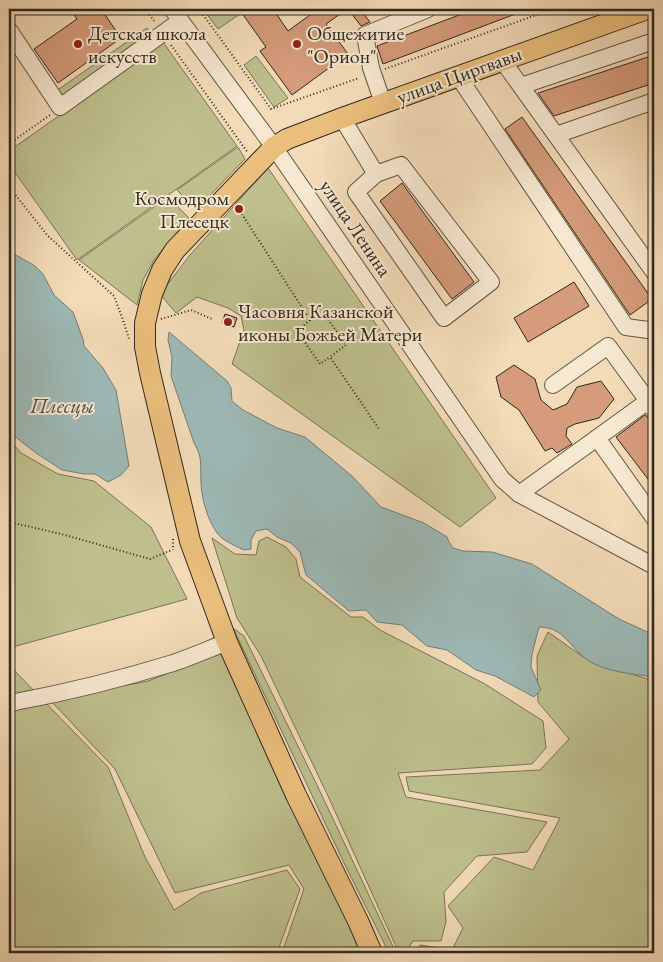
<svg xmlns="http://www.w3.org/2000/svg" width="663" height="962" font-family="'EB Garamond',serif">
	<rect width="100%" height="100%" fill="#f3dbb8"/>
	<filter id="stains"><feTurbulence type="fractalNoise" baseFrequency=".004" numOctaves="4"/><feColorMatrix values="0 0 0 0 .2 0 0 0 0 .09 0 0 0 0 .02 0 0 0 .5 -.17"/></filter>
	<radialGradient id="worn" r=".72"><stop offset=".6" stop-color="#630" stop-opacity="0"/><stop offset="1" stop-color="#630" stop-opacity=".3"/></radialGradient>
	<!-- green -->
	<g fill="#bebf8d" stroke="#787456">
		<path d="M 203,9 L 236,9 L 240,14 L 218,29 Z"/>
		<path d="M 147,28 L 154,39 L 60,104 L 53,93 Z"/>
		<path d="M 163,42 L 237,146 L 77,260 L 9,164 L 9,151 Z"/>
		<path d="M 256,56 L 288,98 L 274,107 L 244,65 Z"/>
		<path d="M 238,147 L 245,159 L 196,210 L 177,190 Z"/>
		<path d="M 268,168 L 496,498 L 460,527 L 232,364 L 244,330 L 241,316 L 228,308 L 197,297 L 176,313 L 160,294 L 190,255 Z"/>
		<path d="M 168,197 L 189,218 L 154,260 L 143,280 L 137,305 L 79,260 Z"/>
		<path d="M 9,439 L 21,453 L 58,474 L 94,481 L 151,527 L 187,599 L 9,648 Z"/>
		<path d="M 267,537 L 286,547 L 296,559 L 300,577 L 351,617 L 363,617 L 380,630 L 485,684 L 543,721 L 546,748 L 532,764 L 398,773 L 406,797 L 547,822 L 527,852 L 477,856 L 444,892 L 446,922 L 441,941 L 413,941 L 405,953 L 399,953 L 328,796 L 261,656 L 237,618 L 212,538 L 235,554 L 256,555 L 259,541 Z"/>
		<path d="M 233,628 L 244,636 L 317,785 L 396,953 L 389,953 L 344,863 Z"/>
		<path d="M 548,632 L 589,661 L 654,681 L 654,953 L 416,953 L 420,945 L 452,950 L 463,928 L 448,906 L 494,857 L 533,870 L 560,818 L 409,791 L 406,777 L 540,770 L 569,739 L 538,702 L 537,656 Z"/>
		<path d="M 221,653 L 232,668 L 351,920 L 362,953 L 282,953 L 304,889 L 289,865 L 175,893 L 115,769 L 50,700 L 148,681 Z"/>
		<path d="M 9,665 L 108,767 L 145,857 L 174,910 L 201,893 L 287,870 L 300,889 L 277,953 L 9,953 Z"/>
	</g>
	<!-- water -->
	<g fill="#9db9b6" stroke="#727f79">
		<path d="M 9,251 L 35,266 L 43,274 L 54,295 L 73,312 L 83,339 L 84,346 L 103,368 L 116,390 L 129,466 L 121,475 L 108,482 L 95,474 L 84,474 L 62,470 L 36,453 L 9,432 Z"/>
		<path d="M 169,332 L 227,381 L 231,388 L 232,401 L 243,410 L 277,428 L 305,437 L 352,476 L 381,507 L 424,523 L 447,537 L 449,542 L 453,548 L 463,551 L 492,552 L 532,564 L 619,619 L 654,635 L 654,677 C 633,674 607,672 589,661 C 570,649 565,627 539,627 L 532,654 L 531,667 L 541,690 L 534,697 L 495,676 L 476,670 L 447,650 L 427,646 L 402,625 L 377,622 L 366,610 L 349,611 L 306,575 L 300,552 L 291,543 L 277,537 L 267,529 L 256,531 L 251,540 L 251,549 L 244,550 C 237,547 229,543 223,539 C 209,528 201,498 201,481 C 200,466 203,457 194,443 L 171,376 L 172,357 L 168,340 Z"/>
	</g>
	<!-- building -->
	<g fill="#d59b7a" stroke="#31281e">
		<path d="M 70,9 L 101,9 L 121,38 L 58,83 L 34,49 L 77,19 Z"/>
		<path d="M 239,9 L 273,9 L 288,31 L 318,9 L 347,9 L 326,24 L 348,54 L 292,95 L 260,51 L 266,47 Z"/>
		<path d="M 348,9 L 360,9 L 370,22 L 361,26 Z"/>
		<path d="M 475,9 L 526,10 L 383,64 L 377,46 Z"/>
		<path d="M 654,55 L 654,83 L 554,116 L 538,93 Z"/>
		<path d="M 522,117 L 652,299 L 630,315 L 505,129 Z"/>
		<path d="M 402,183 L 474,282 L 452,299 L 380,201 Z"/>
		<path d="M 574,282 L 589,306 L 528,342 L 514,318 Z"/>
		<path d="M 225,314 L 237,318 L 234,327 L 222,323 Z"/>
		<path d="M 514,365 L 535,379 L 541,400 L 553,410 L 567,404 L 577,387 L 601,381 L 614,399 L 599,418 L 575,424 L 567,428 L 566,436 L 572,444 L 557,453 L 552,448 L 545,451 L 519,410 L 501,397 L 496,377 Z"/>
		<path d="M 645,415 L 649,419 L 654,420 L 654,487 L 616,437 Z"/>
	</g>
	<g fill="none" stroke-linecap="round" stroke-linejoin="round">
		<!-- minor casing -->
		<g stroke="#625544" stroke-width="18">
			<g id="minor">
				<path d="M 172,9 L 274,147 L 502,479 L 519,494 L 654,566"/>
				<path d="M 9,30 L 60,107 L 180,21"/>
				<path d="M 502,60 L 654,272"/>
				<path d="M 458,76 L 626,327 L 648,330 L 654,327"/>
				<path d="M 521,86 L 654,41"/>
				<path d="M 383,103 L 371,68 L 365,35 L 428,9"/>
				<path d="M 342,118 L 376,174 L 356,192 L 444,318 L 491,282 L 401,165 L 376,174"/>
				<path d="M 556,135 L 654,101"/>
				<path d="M 553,385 L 608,346 L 648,401"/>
				<path d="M 654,410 L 648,401 L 597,438 L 654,518"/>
				<path d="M 519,494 L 597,438"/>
				<path d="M 9,705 L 15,702 C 69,692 121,679 173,663 C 191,657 209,649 227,642"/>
			</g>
		</g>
		<!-- major casing -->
		<g stroke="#31281e" stroke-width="22">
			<path id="major" d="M 372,953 L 358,921 L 296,795 L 227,642 L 190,541 L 150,373 L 145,347 L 145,323 L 152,294 L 162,270 L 175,250 L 274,147 L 287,139 L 342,118 L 647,9"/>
		</g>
		<!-- path -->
		<g stroke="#31281e" stroke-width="2" stroke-dasharray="1 2.5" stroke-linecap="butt">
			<path d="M 145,9 L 155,22"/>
			<path d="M 199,9 L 271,109 L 359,78"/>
			<path d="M 171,45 L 248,153"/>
			<path d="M 385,69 L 553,9"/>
			<path d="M 9,144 L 50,115"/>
			<path d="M 9,187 L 48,236 L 114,296 L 123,320 L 129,339"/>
			<path d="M 238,208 L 310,320 L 323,312 L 346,345 L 330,357 L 379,429"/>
			<path d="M 161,319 L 191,310 L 212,319"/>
			<path d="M 310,320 L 297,331 L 320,364 L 330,357"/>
			<path d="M 9,519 L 14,523 L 65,535 L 150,559 L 172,550"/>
			<path d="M 173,539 L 173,550"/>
		</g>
		<!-- minor -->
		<use href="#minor" stroke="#f7e8d1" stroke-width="16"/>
		<!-- major -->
		<use href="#major" stroke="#eabe7c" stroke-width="20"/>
	</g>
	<!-- markers -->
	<g fill="#8f2418" stroke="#f7e8d1" stroke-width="2">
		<circle cx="78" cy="44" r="5"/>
		<circle cx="297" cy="44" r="5"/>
		<circle cx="239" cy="209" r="5"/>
		<circle cx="228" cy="322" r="5"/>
	</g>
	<g text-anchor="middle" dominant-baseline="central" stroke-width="4" stroke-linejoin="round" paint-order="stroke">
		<!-- poi labels -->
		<g font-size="20" fill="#31281e" stroke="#f7e8d1" text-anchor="start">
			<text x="88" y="33">Детская школа<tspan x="88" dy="23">искусств</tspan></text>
			<text x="307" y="33">Общежитие<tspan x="307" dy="23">"Орион"</tspan></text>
			<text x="229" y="198" text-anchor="end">Космодром<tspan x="229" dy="23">Плесецк</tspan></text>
			<text x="238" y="311">Часовня Казанской<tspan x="238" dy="23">иконы Божьей Матери</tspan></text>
		</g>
		<!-- street labels -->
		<g font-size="20" fill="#31281e" stroke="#f7e8d1">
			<text transform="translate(459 75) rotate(-20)">улица Циргвавы</text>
			<text transform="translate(356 228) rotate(56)">улица Ленина</text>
		</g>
		<!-- water labels -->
		<g font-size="21" font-style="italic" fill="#4c4c44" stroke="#f7e8d1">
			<text x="62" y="405">Плесцы</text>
		</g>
	</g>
	<!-- margin -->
	<rect width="663" height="962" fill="none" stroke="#f3dbb8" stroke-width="30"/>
	<rect x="10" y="10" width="643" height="942" fill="none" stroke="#31281e" stroke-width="2.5"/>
	<rect x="15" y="15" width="633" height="932" fill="none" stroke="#31281e"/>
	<rect width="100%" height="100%" filter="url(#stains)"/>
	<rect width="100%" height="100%" fill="url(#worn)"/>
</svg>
